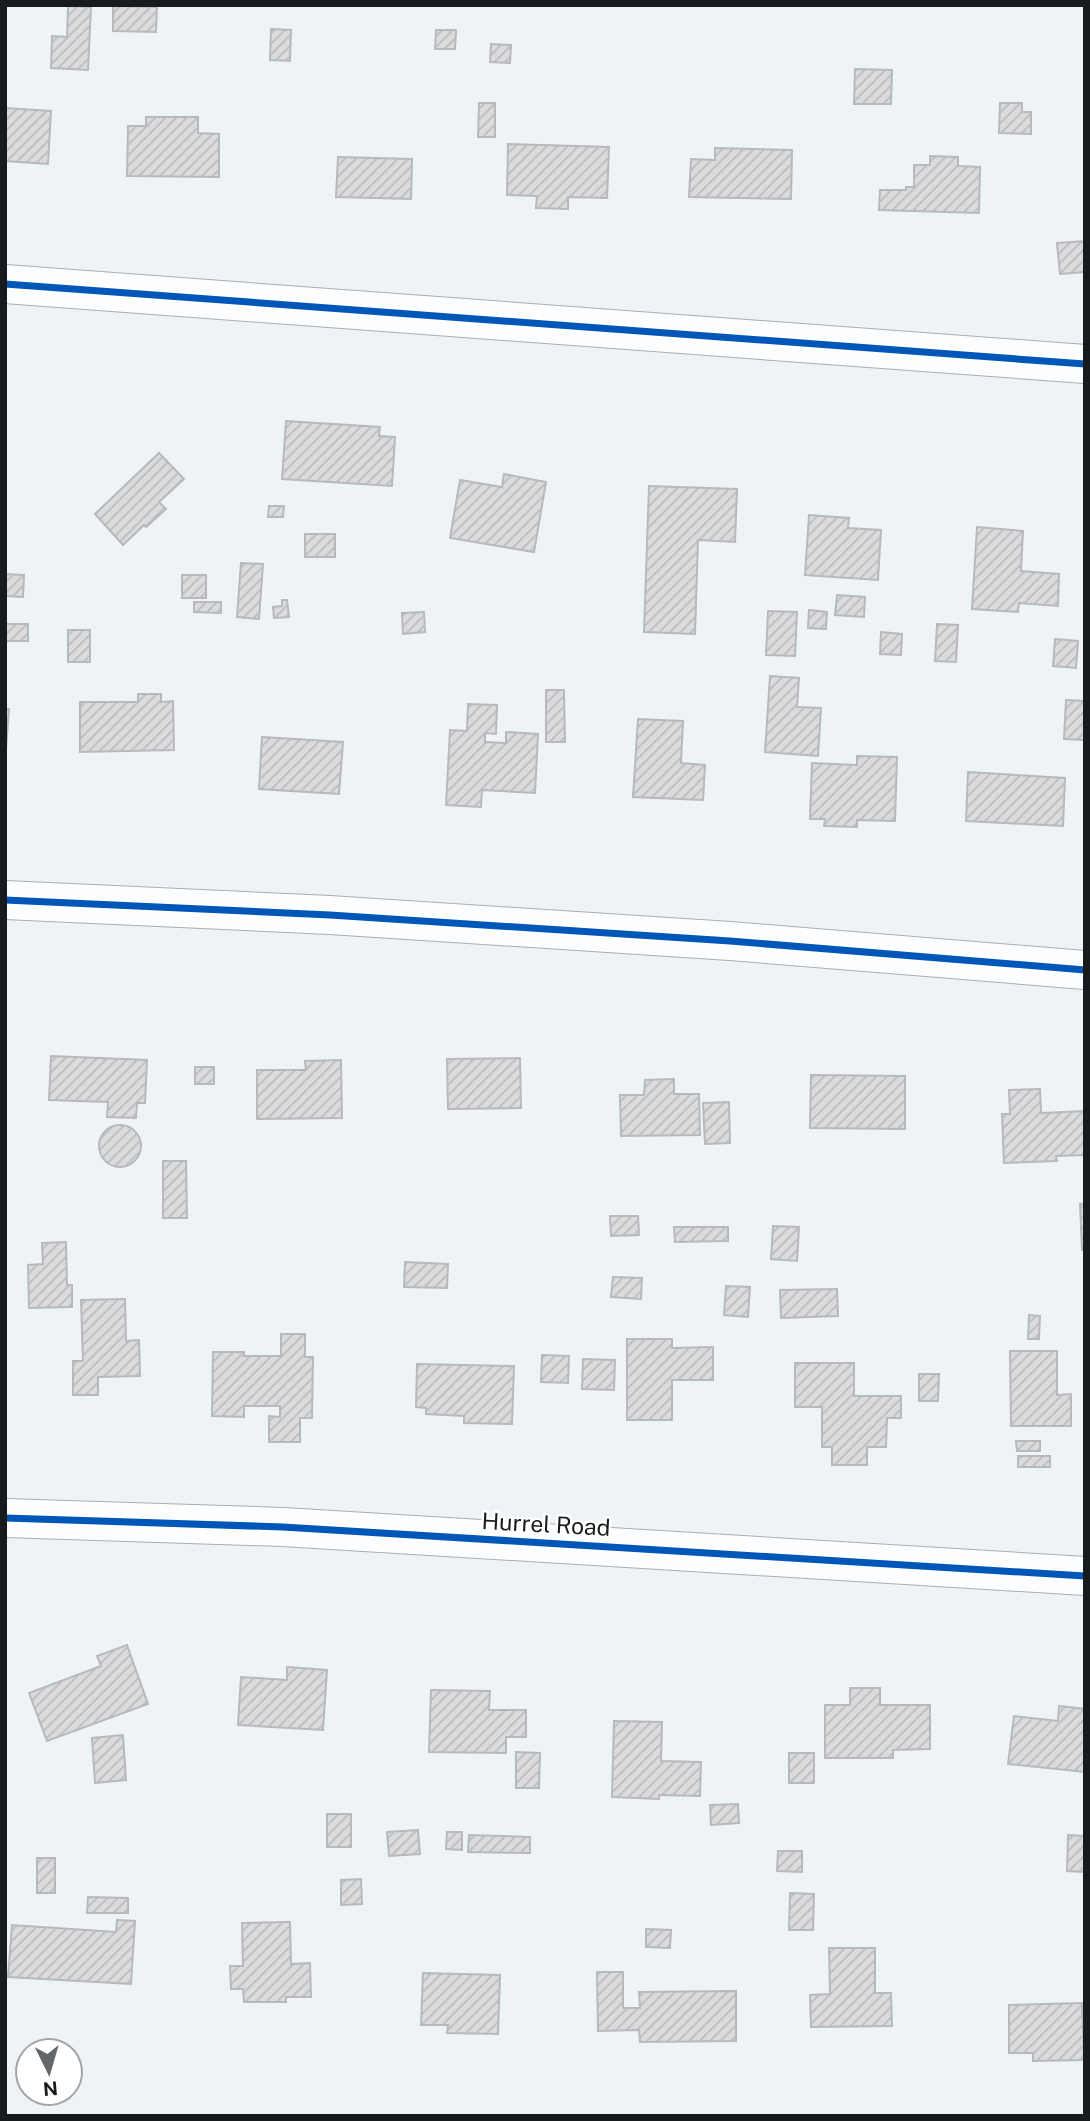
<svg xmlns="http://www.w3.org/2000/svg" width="1090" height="2121" font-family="'Public Sans',sans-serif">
	<defs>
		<pattern id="building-hatch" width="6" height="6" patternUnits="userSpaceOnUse" patternTransform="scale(1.75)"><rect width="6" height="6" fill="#dbdbde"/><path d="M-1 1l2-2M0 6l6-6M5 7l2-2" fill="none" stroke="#bbbbbe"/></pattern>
	</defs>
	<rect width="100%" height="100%" fill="#eef3f7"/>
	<!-- building -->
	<g fill="url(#building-hatch)" stroke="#b8b9bb" stroke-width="2">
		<path d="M 68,6 L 91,7 L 88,70 L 51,68 L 52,36 L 67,37 Z"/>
		<path d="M 113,6 L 157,7 L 156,32 L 113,31 Z"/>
		<path d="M 271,29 L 291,30 L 290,61 L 270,60 Z"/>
		<path d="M 436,30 L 456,30 L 455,49 L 435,49 Z"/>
		<path d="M 491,44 L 511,45 L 510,63 L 490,62 Z"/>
		<path d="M 855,69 L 892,70 L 891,104 L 854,104 Z"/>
		<path d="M 479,103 L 495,103 L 495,137 L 478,137 Z"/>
		<path d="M 1000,103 L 1022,103 L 1022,112 L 1031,112 L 1031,134 L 999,133 Z"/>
		<path d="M 5,108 L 51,111 L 48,164 L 5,161 Z"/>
		<path d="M 146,117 L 198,117 L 198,133 L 219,134 L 219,177 L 127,176 L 128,126 L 146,126 Z"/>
		<path d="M 508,144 L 609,147 L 607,198 L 568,197 L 568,209 L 536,208 L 537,196 L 507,195 Z"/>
		<path d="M 715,148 L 792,150 L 791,199 L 689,197 L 691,159 L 715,160 Z"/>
		<path d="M 930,156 L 958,157 L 958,166 L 980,167 L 979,213 L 879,210 L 880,190 L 906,190 L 906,187 L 914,187 L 914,165 L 930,165 Z"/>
		<path d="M 338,157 L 412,159 L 411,199 L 336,197 Z"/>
		<path d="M 1085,241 L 1085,272 L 1060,274 L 1057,243 Z"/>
		<path d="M 286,421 L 380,427 L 379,436 L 395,437 L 392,486 L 282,479 Z"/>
		<path d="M 159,453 L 184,479 L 159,502 L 166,509 L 146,527 L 144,525 L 123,545 L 95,514 Z"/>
		<path d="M 504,474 L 546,482 L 534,552 L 450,538 L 460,480 L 502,487 Z"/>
		<path d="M 649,486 L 737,489 L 735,542 L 698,540 L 695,634 L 644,632 Z"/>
		<path d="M 269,506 L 284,506 L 283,517 L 268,517 Z"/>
		<path d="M 809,515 L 849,518 L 848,528 L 881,530 L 878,580 L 805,575 Z"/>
		<path d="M 977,527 L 1023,531 L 1021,571 L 1059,574 L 1058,606 L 1019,603 L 1018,612 L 972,609 Z"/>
		<rect x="305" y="534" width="30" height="23"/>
		<path d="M 241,563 L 263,564 L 259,619 L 237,617 Z"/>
		<path d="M 5,574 L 24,575 L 23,597 L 5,596 Z"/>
		<rect x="182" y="575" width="24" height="23"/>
		<path d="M 837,595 L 865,597 L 864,617 L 835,615 Z"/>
		<path d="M 282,600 L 287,600 L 289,617 L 274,618 L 273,607 L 282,606 Z"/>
		<path d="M 194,602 L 221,602 L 221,613 L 194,612 Z"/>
		<path d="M 809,610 L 827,612 L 826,629 L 808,628 Z"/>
		<path d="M 768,611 L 797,612 L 795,656 L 766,655 Z"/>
		<path d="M 424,612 L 425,632 L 403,634 L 402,613 Z"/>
		<rect x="5" y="624" width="23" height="17"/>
		<path d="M 937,624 L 958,625 L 956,662 L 935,661 Z"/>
		<rect x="68" y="630" width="22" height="32"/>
		<path d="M 881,632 L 902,634 L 901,655 L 880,654 Z"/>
		<path d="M 1055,639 L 1078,641 L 1076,668 L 1053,666 Z"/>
		<path d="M 770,676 L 799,678 L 797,707 L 821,708 L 818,756 L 765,752 Z"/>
		<path d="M 546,690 L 564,690 L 565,742 L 546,742 Z"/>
		<path d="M 138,694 L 161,694 L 161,702 L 173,701 L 174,750 L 80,752 L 80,702 L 138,702 Z"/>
		<path d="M 1066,700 L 1085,701 L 1085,740 L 1064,739 Z"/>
		<path d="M 468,704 L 497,705 L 496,734 L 485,733 L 485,742 L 506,743 L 506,732 L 538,734 L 535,793 L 482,790 L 481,807 L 446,805 L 450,730 L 467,731 Z"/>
		<path d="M 5,709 L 9,709 L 5,762 Z"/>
		<path d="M 638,719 L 683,721 L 681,763 L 705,765 L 703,800 L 633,797 Z"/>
		<path d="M 262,737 L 343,742 L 339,794 L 259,789 Z"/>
		<path d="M 857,756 L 897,757 L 895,821 L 857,820 L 857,827 L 824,826 L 825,819 L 810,819 L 812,763 L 857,765 Z"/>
		<path d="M 968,772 L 1065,778 L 1063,826 L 966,821 Z"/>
		<path d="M 51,1056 L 147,1060 L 145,1103 L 137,1103 L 136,1118 L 107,1117 L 108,1102 L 49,1100 Z"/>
		<path d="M 520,1058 L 521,1108 L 448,1109 L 447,1059 Z"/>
		<path d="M 341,1060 L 342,1118 L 257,1119 L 257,1070 L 306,1070 L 305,1061 Z"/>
		<rect x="195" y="1067" width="19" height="17"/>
		<path d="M 811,1075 L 905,1076 L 905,1129 L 810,1128 Z"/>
		<path d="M 674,1079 L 674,1094 L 699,1094 L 700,1135 L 621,1136 L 620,1095 L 644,1095 L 645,1080 Z"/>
		<path d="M 1040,1089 L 1041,1113 L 1085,1111 L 1085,1155 L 1056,1156 L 1057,1161 L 1004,1163 L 1002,1114 L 1010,1114 L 1009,1090 Z"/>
		<path d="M 729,1102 L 730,1143 L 705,1144 L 703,1103 Z"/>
		<circle cx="120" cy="1146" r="21"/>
		<path d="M 163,1161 L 186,1161 L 187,1218 L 163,1218 Z"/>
		<path d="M 1080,1204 L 1085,1204 L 1085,1250 L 1082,1250 Z"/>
		<path d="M 610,1216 L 638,1216 L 639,1235 L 611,1236 Z"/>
		<path d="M 773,1226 L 799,1227 L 797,1261 L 771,1259 Z"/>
		<path d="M 674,1227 L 728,1227 L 728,1241 L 675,1242 Z"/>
		<path d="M 66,1242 L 67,1285 L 72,1285 L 72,1307 L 29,1308 L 28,1265 L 43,1264 L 42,1243 Z"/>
		<path d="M 405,1262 L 448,1264 L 447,1288 L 404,1287 Z"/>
		<path d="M 613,1277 L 642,1278 L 641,1299 L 611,1297 Z"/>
		<path d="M 726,1286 L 750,1287 L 748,1317 L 724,1315 Z"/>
		<path d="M 837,1289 L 838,1316 L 781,1318 L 780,1290 Z"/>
		<path d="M 125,1299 L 126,1341 L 139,1340 L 140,1376 L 98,1377 L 98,1395 L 73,1395 L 73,1361 L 83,1361 L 81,1300 Z"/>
		<path d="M 1029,1315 L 1040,1316 L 1039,1339 L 1028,1339 Z"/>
		<path d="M 281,1334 L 305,1334 L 305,1357 L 313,1357 L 312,1418 L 300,1418 L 300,1442 L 269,1442 L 269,1416 L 280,1417 L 280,1406 L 244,1406 L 244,1417 L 212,1416 L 213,1352 L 244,1352 L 244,1356 L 281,1356 Z"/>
		<path d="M 627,1339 L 672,1339 L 672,1348 L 713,1347 L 713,1380 L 672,1380 L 672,1420 L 627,1420 Z"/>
		<path d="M 1010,1351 L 1057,1351 L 1057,1395 L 1071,1394 L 1071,1426 L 1011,1426 Z"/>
		<path d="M 542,1355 L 569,1356 L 568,1383 L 541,1382 Z"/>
		<path d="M 583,1359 L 615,1360 L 614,1390 L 582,1389 Z"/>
		<path d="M 795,1363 L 854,1363 L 854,1396 L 901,1396 L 901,1418 L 887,1418 L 886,1447 L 867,1447 L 867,1465 L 832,1465 L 832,1447 L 822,1447 L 822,1407 L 795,1407 Z"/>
		<path d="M 417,1364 L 514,1366 L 512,1424 L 464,1423 L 464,1416 L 426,1414 L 426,1408 L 416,1407 Z"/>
		<path d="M 919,1374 L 939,1374 L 938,1401 L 919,1401 Z"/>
		<path d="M 1016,1441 L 1040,1441 L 1040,1451 L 1017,1451 Z"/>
		<rect x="1018" y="1456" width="32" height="11"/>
		<path d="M 127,1645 L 148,1704 L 47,1741 L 29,1693 L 101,1666 L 97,1656 Z"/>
		<path d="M 287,1667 L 327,1670 L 323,1730 L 238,1725 L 241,1677 L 287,1680 Z"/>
		<path d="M 850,1688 L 880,1688 L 880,1705 L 930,1705 L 930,1749 L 893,1750 L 893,1758 L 825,1758 L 825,1705 L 850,1705 Z"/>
		<path d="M 431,1690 L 490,1691 L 489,1710 L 526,1710 L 526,1737 L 506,1737 L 506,1753 L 429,1752 Z"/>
		<path d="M 1059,1706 L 1085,1709 L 1085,1772 L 1008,1764 L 1014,1716 L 1058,1721 Z"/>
		<path d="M 614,1721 L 662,1722 L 661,1761 L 701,1762 L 700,1796 L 659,1795 L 659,1799 L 612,1797 Z"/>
		<path d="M 123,1735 L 126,1780 L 95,1783 L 92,1738 Z"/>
		<path d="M 516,1752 L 540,1753 L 539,1788 L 516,1788 Z"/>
		<rect x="789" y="1753" width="25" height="30"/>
		<path d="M 738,1804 L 739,1823 L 711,1825 L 710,1805 Z"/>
		<rect x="327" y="1814" width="24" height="33"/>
		<path d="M 418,1830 L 420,1854 L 389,1856 L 387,1832 Z"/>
		<path d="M 447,1832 L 462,1832 L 462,1850 L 446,1849 Z"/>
		<path d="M 469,1835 L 530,1837 L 530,1853 L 468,1852 Z"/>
		<path d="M 1068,1835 L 1085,1836 L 1085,1872 L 1067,1871 Z"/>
		<path d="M 778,1851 L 802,1851 L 802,1872 L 777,1871 Z"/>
		<rect x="37" y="1858" width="18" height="35"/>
		<path d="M 361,1879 L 362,1904 L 341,1905 L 341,1880 Z"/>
		<path d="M 790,1893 L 814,1894 L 813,1930 L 789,1930 Z"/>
		<path d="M 88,1897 L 128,1898 L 128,1913 L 87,1913 Z"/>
		<path d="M 117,1920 L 135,1921 L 131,1984 L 8,1977 L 12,1925 L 116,1932 Z"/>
		<path d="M 285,1922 L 290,1922 L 291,1964 L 310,1963 L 311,1997 L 286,1997 L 286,2002 L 244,2002 L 243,1989 L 231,1989 L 230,1966 L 243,1966 L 242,1923 Z"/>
		<path d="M 646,1929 L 671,1930 L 670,1948 L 646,1947 Z"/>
		<path d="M 829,1948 L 875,1948 L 875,1993 L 891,1993 L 892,2026 L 811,2027 L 810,1995 L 830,1994 Z"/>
		<path d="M 597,1972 L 623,1972 L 623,2008 L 640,2008 L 639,1992 L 736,1991 L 736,2041 L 640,2042 L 639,2030 L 598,2031 Z"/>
		<path d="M 423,1973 L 500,1975 L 498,2034 L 447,2033 L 448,2025 L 421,2025 Z"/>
		<path d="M 1082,2003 L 1084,2060 L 1033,2061 L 1033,2053 L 1009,2053 L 1009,2005 Z"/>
	</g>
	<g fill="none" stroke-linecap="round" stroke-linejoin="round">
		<!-- minor casing -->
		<g stroke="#aaaeb1" stroke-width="40">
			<g id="minor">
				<path d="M 5,284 L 1085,364"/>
				<path d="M 5,900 L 330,915 L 730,941 L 1085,970"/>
				<path d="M 5,1518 L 283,1527 L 1085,1576"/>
			</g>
		</g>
		<!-- minor -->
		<use href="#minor" stroke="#fcfdfe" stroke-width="38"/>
		<!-- cycleway casing -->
		<g stroke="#fff" stroke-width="11">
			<g id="cycleway">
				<path d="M 5,284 L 1085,364"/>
				<path d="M 5,900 L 330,915 L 730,941 L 1085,970"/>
				<path d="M 5,1518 L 283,1527 L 1085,1576"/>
			</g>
		</g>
		<!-- cycleway -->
		<use href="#cycleway" stroke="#0057b8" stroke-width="7"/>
	</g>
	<g text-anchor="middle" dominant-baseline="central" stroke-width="5" stroke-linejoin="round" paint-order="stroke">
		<!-- street labels -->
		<g font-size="23" fill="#181b1e" stroke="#fff">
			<text transform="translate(546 1524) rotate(3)">Hurrel Road</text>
		</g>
	</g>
	<!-- border -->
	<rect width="1090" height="2121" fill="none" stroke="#181b1e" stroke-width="14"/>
	<!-- north arrow -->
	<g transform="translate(49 2072) rotate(175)"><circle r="33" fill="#ffffff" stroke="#a3a4a5" stroke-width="2"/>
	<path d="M0-5L12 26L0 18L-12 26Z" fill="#63676a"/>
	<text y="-10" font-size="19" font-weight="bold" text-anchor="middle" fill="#181b1e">N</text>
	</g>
</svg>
